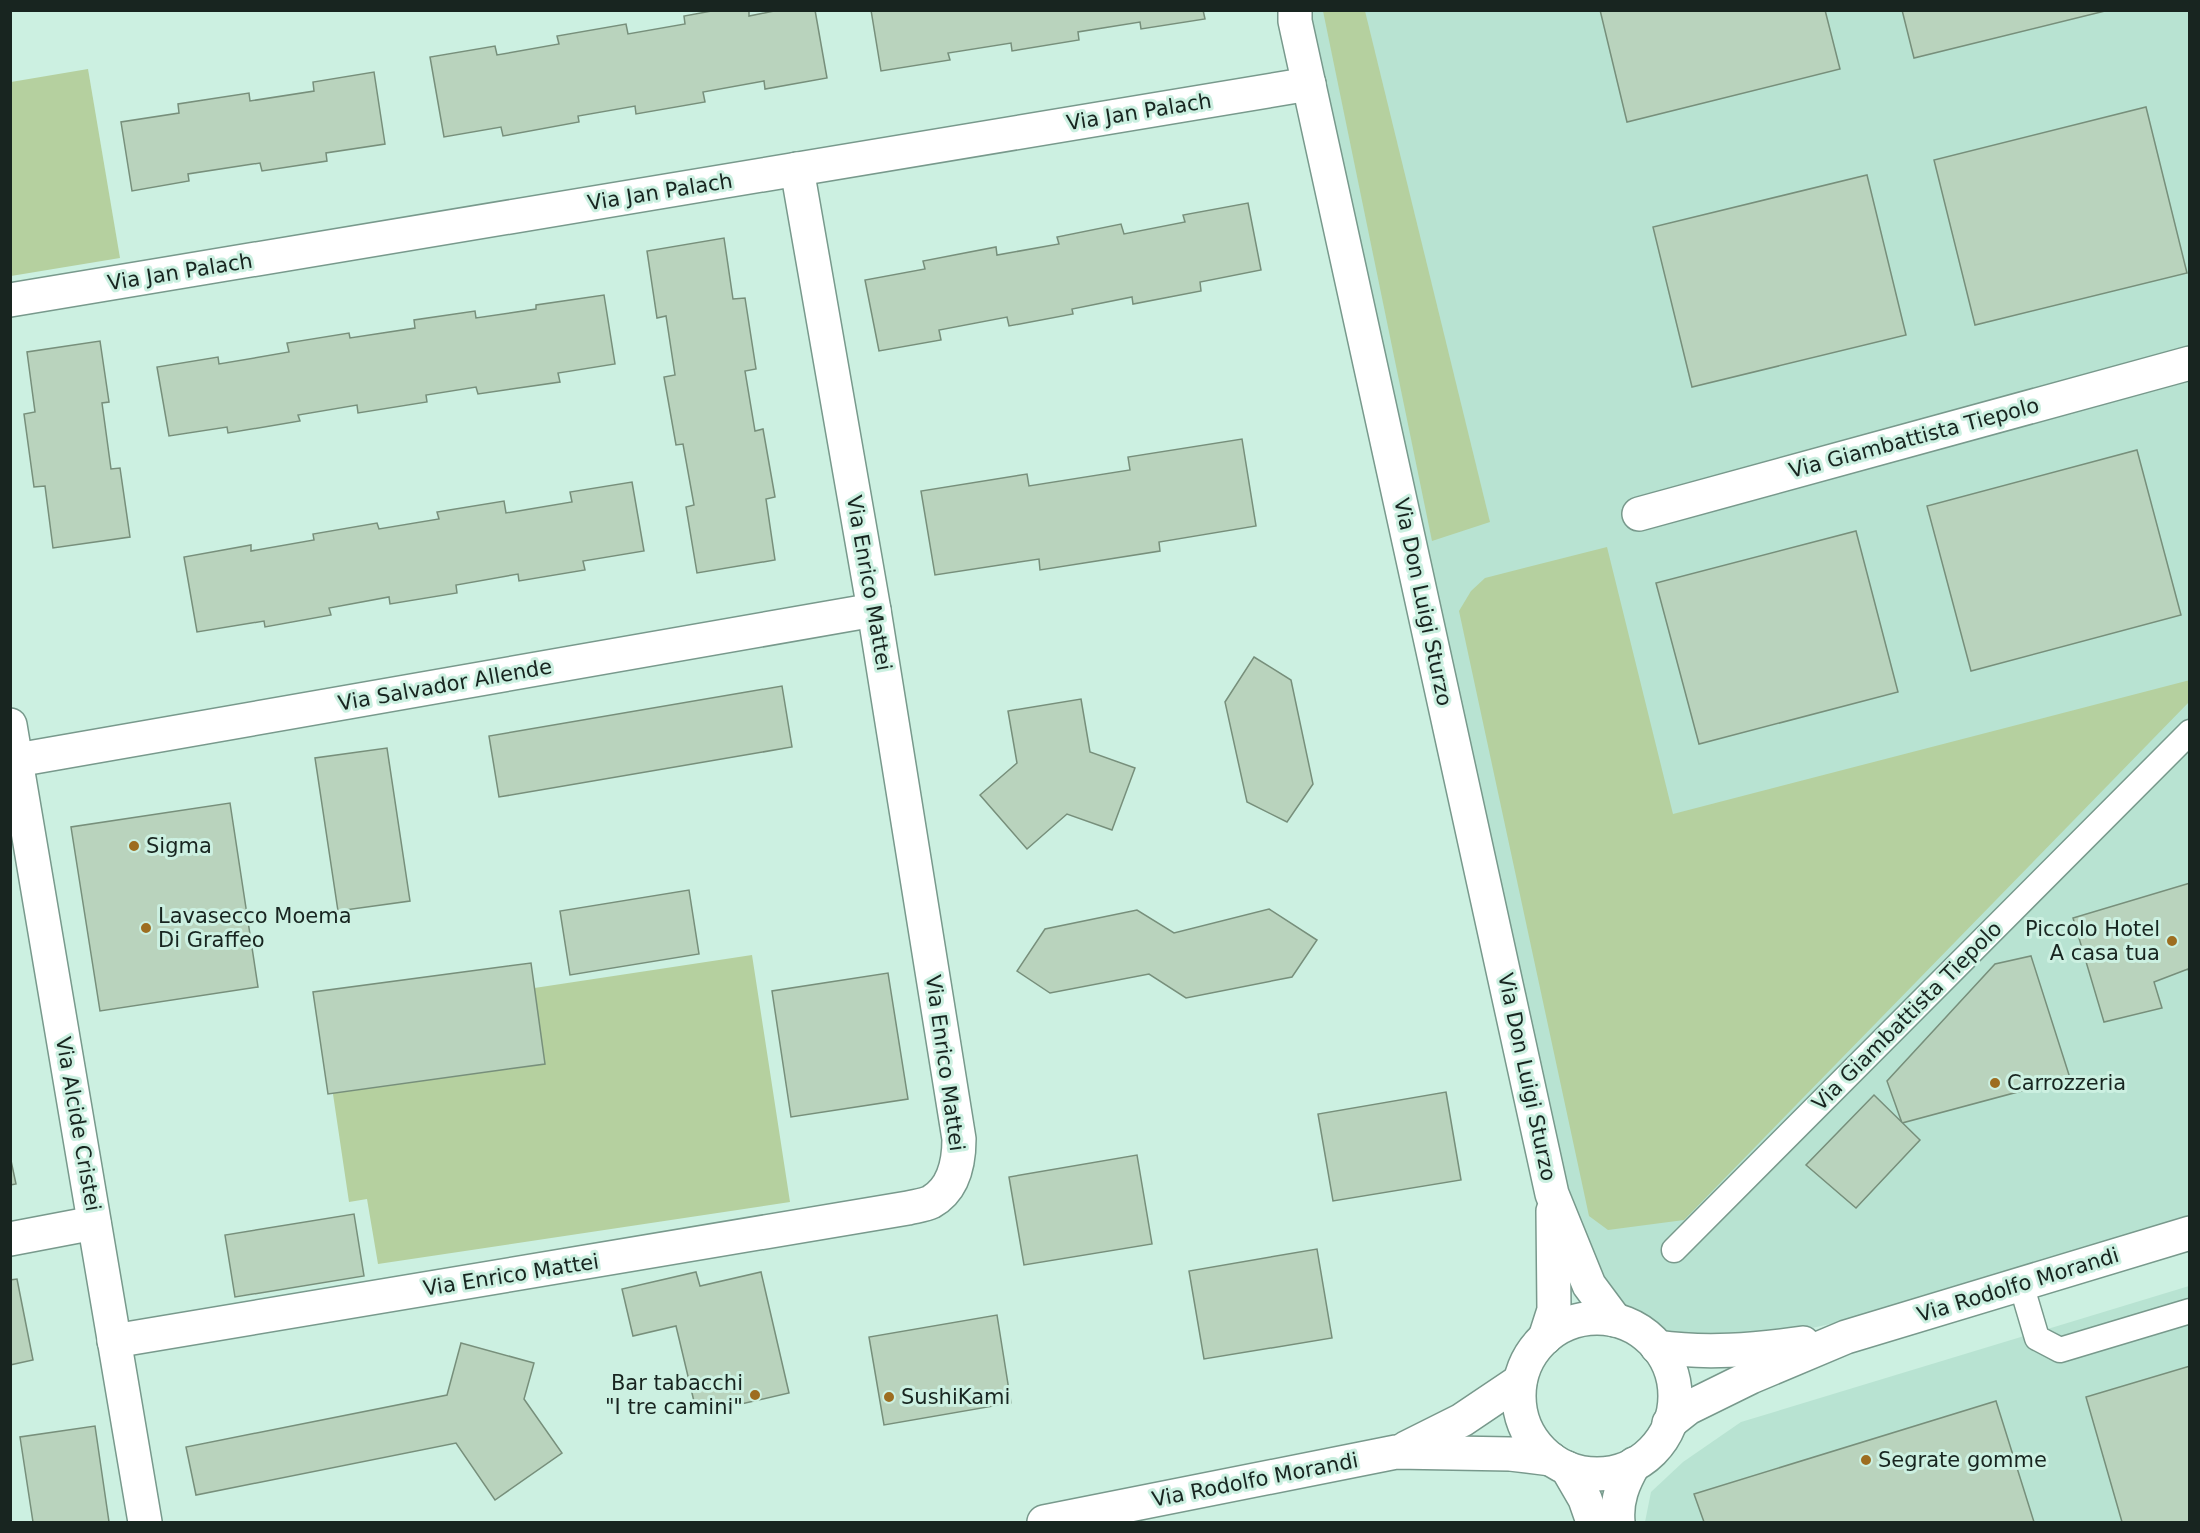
<svg xmlns="http://www.w3.org/2000/svg" width="2200" height="1533" font-family="'DejaVu Sans',sans-serif">
	<rect width="100%" height="100%" fill="#ccf0e1"/>
	<!-- built -->
	<g fill="#b8e3d2">
		<path d="M 1305,11 L 2189,11 L 2189,1215 L 1849,1320 L 1751,1341 L 1694,1342 L 1653,1329 L 1621,1310 L 1594,1280 L 1561,1191 Z"/>
		<path d="M 2189,1286 L 2189,1522 L 1645,1522 L 1651,1492 L 1683,1462 L 1741,1422 Z"/>
	</g>
	<!-- green -->
	<g fill="#b5d09f">
		<path d="M 1323,11 L 1365,11 L 1490,522 L 1432,541 Z"/>
		<path d="M 88,69 L 120,258 L 11,276 L 11,82 Z"/>
		<path d="M 1607,547 L 1673,814 L 2190,680 L 2189,702 L 1684,1220 L 1608,1230 L 1589,1216 L 1459,611 L 1471,591 L 1485,578 Z"/>
		<path d="M 752,955 L 790,1202 L 378,1264 L 367,1199 L 349,1202 L 322,1020 Z"/>
	</g>
	<!-- building -->
	<g fill="#b9d3bd" stroke="#778f7b" stroke-width="1.5">
		<path d="M 717,10 L 749,10 L 749,16 L 779,10 L 815,10 L 827,78 L 765,89 L 764,81 L 703,92 L 705,102 L 636,114 L 635,106 L 578,116 L 579,122 L 503,136 L 501,127 L 444,137 L 430,57 L 495,46 L 497,55 L 559,44 L 557,36 L 626,24 L 628,34 L 685,24 L 684,16 Z"/>
		<path d="M 871,10 L 1203,10 L 1205,19 L 1141,29 L 1140,22 L 1078,32 L 1079,40 L 1012,51 L 1011,43 L 948,53 L 950,60 L 881,71 Z"/>
		<path d="M 1600,10 L 1825,10 L 1840,69 L 1627,122 Z"/>
		<path d="M 1902,10 L 2109,10 L 1914,58 Z"/>
		<path d="M 374,72 L 385,144 L 326,153 L 327,161 L 262,171 L 260,163 L 188,174 L 189,181 L 132,191 L 121,122 L 179,113 L 178,104 L 249,93 L 250,101 L 314,91 L 313,82 Z"/>
		<path d="M 2146,107 L 2187,273 L 1975,325 L 1934,160 Z"/>
		<path d="M 1867,175 L 1906,335 L 1692,387 L 1653,227 Z"/>
		<path d="M 1248,203 L 1261,270 L 1200,282 L 1201,291 L 1133,304 L 1132,297 L 1072,309 L 1073,314 L 1009,326 L 1007,317 L 939,330 L 941,340 L 879,351 L 865,280 L 925,269 L 923,261 L 996,247 L 997,255 L 1059,244 L 1057,237 L 1121,224 L 1124,234 L 1185,222 L 1183,215 Z"/>
		<path d="M 724,238 L 733,299 L 745,298 L 756,369 L 745,371 L 755,431 L 763,429 L 775,497 L 766,499 L 775,560 L 697,573 L 686,507 L 694,505 L 683,444 L 676,445 L 664,377 L 675,375 L 666,316 L 657,318 L 647,251 Z"/>
		<path d="M 604,295 L 615,364 L 558,373 L 560,382 L 478,394 L 476,387 L 426,395 L 427,402 L 358,413 L 357,405 L 298,415 L 300,421 L 228,433 L 227,427 L 169,436 L 157,367 L 218,357 L 219,364 L 289,352 L 287,343 L 349,333 L 350,338 L 415,328 L 414,320 L 475,311 L 476,318 L 536,309 L 536,305 Z"/>
		<path d="M 100,341 L 109,402 L 102,403 L 111,469 L 120,468 L 130,537 L 53,548 L 45,486 L 34,487 L 24,414 L 35,412 L 27,352 Z"/>
		<path d="M 1242,439 L 1256,526 L 1159,542 L 1160,551 L 1040,570 L 1039,559 L 935,575 L 921,491 L 1027,474 L 1029,486 L 1130,470 L 1128,457 Z"/>
		<path d="M 2137,450 L 2181,615 L 1971,671 L 1927,506 Z"/>
		<path d="M 632,482 L 644,551 L 583,561 L 585,570 L 519,581 L 518,574 L 456,585 L 457,593 L 390,604 L 389,597 L 329,608 L 331,615 L 265,627 L 264,621 L 197,632 L 184,557 L 251,545 L 251,551 L 314,540 L 313,534 L 377,523 L 379,529 L 439,519 L 437,512 L 504,501 L 506,513 L 572,502 L 570,492 Z"/>
		<path d="M 1856,531 L 1898,692 L 1699,744 L 1656,583 Z"/>
		<path d="M 1254,657 L 1291,680 L 1313,784 L 1287,822 L 1247,802 L 1225,702 Z"/>
		<path d="M 782,686 L 792,747 L 499,797 L 489,736 Z"/>
		<path d="M 1081,699 L 1090,752 L 1135,768 L 1112,830 L 1067,814 L 1027,849 L 980,795 L 1017,763 L 1008,711 Z"/>
		<path d="M 387,748 L 410,901 L 338,911 L 315,758 Z"/>
		<path d="M 230,803 L 258,987 L 100,1011 L 71,827 Z"/>
		<path d="M 2190,883 L 2190,974 L 2188,969 L 2154,982 L 2162,1008 L 2104,1022 L 2073,918 Z"/>
		<path d="M 689,890 L 699,954 L 570,975 L 560,911 Z"/>
		<path d="M 1269,909 L 1317,940 L 1292,977 L 1186,998 L 1149,974 L 1050,993 L 1017,971 L 1045,929 L 1137,910 L 1174,933 Z"/>
		<path d="M 2031,956 L 2070,1078 L 1902,1123 L 1887,1081 L 1995,964 Z"/>
		<path d="M 531,963 L 545,1064 L 328,1094 L 313,992 Z"/>
		<path d="M 888,973 L 908,1099 L 791,1117 L 772,991 Z"/>
		<path d="M 1446,1092 L 1461,1180 L 1333,1201 L 1318,1114 Z"/>
		<path d="M 1874,1095 L 1920,1140 L 1856,1208 L 1806,1165 Z"/>
		<path d="M 1137,1155 L 1152,1244 L 1024,1265 L 1009,1177 Z"/>
		<path d="M 10,1156 L 16,1184 L 10,1185 Z"/>
		<path d="M 354,1214 L 364,1276 L 235,1297 L 225,1235 Z"/>
		<path d="M 1317,1249 L 1332,1338 L 1204,1359 L 1189,1271 Z"/>
		<path d="M 696,1272 L 700,1286 L 761,1272 L 789,1393 L 697,1414 L 676,1326 L 633,1336 L 622,1289 Z"/>
		<path d="M 17,1279 L 33,1360 L 10,1365 L 10,1280 Z"/>
		<path d="M 997,1315 L 1011,1403 L 884,1425 L 869,1337 Z"/>
		<path d="M 461,1343 L 534,1363 L 524,1399 L 562,1453 L 495,1500 L 456,1443 L 196,1495 L 186,1447 L 447,1395 Z"/>
		<path d="M 2190,1366 L 2190,1522 L 2122,1522 L 2086,1397 Z"/>
		<path d="M 1996,1401 L 2034,1522 L 1704,1522 L 1694,1494 Z"/>
		<path d="M 95,1426 L 109,1522 L 33,1522 L 20,1437 Z"/>
	</g>
	<g fill="none" stroke-linecap="round" stroke-linejoin="round">
		<!-- lane casing -->
		<g stroke="#78998c" stroke-width="27">
			<g id="lane">
				<path d="M 1674,1250 L 2190,732"/>
				<path d="M 2021,1284 L 2037,1338 L 2060,1350 L 2190,1311"/>
			</g>
		</g>
		<!-- street casing -->
		<g stroke="#78998c" stroke-width="36">
			<g id="street">
				<path d="M 1295,10 L 1295,21 L 1552,1194 L 1589,1285 L 1615,1320"/>
				<path d="M 10,300 L 1309,84"/>
				<path d="M 1639,514 L 2190,363"/>
				<path d="M 10,725 L 145,1522"/>
				<path d="M 17,760 L 874,610"/>
				<path d="M 10,1239 L 94,1223"/>
				<path d="M 1545,1338 L 1554,1310 L 1553,1211"/>
				<path d="M 114,1341 L 908,1208 C 916,1206 925,1205 931,1202 C 954,1189 959,1163 959,1139 L 874,610 L 797,169"/>
			</g>
		</g>
		<!-- secondary casing -->
		<g stroke="#78998c" stroke-width="36">
			<g id="secondary">
				<circle cx="1597" cy="1396" r="78"/>
				<path d="M 1657,1347 C 1706,1354 1754,1350 1803,1343"/>
				<path d="M 1669,1423 L 1688,1408 L 1751,1377 L 1846,1337 L 2190,1233"/>
				<path d="M 1406,1448 L 1462,1420 L 1520,1381"/>
				<path d="M 1567,1468 L 1585,1499 L 1593,1522"/>
				<path d="M 1044,1522 L 1396,1452 L 1510,1454 L 1551,1459"/>
				<path d="M 1618,1522 C 1616,1500 1623,1483 1634,1464"/>
			</g>
		</g>
		<!-- lane -->
		<use href="#lane" stroke="#fff" stroke-width="24"/>
		<!-- street -->
		<use href="#street" stroke="#fff" stroke-width="33"/>
		<!-- secondary -->
		<use href="#secondary" stroke="#fff" stroke-width="33"/>
	</g>
	<!-- markers -->
	<g fill="#9d6d20" stroke="#ccf0e1" stroke-width="2">
		<circle cx="134" cy="846" r="6"/>
		<circle cx="146" cy="928" r="6"/>
		<circle cx="2172" cy="941" r="6"/>
		<circle cx="1995" cy="1083" r="6"/>
		<circle cx="755" cy="1395" r="6"/>
		<circle cx="889" cy="1397" r="6"/>
		<circle cx="1866" cy="1460" r="6"/>
	</g>
	<g text-anchor="middle" dominant-baseline="central" stroke-width="6" stroke-linejoin="round" paint-order="stroke">
		<!-- street labels -->
		<g font-size="21" fill="#182520" stroke="#ccf0e1">
			<text transform="translate(1139 112) rotate(-9)">Via Jan Palach</text>
			<text transform="translate(660 192) rotate(-9)">Via Jan Palach</text>
			<text transform="translate(180 272) rotate(-9)">Via Jan Palach</text>
			<text transform="translate(1914 438) rotate(-15)">Via Giambattista Tiepolo</text>
			<text transform="translate(869 583) rotate(80)">Via Enrico Mattei</text>
			<text transform="translate(1423 602) rotate(78)">Via Don Luigi Sturzo</text>
			<text transform="translate(445 685) rotate(-10)">Via Salvador Allende</text>
			<text transform="translate(1907 1016) rotate(-45)">Via Giambattista Tiepolo</text>
			<text transform="translate(945 1063) rotate(82)">Via Enrico Mattei</text>
			<text transform="translate(1527 1077) rotate(78)">Via Don Luigi Sturzo</text>
			<text transform="translate(78 1124) rotate(80)">Via Alcide Cristei</text>
			<text transform="translate(511 1275) rotate(-9)">Via Enrico Mattei</text>
			<text transform="translate(2018 1285) rotate(-17)">Via Rodolfo Morandi</text>
			<text transform="translate(1255 1480) rotate(-11)">Via Rodolfo Morandi</text>
		</g>
		<!-- poi labels -->
		<g font-size="21" fill="#182520" stroke="#ccf0e1" text-anchor="start">
			<text x="146" y="846">Sigma</text>
			<text x="158" y="916">Lavasecco Moema<tspan x="158" dy="24">Di Graffeo</tspan></text>
			<text x="2160" y="929" text-anchor="end">Piccolo Hotel<tspan x="2160" dy="24">A casa tua</tspan></text>
			<text x="2007" y="1083">Carrozzeria</text>
			<text x="743" y="1383" text-anchor="end">Bar tabacchi<tspan x="743" dy="24">"I tre camini"</tspan></text>
			<text x="901" y="1397">SushiKami</text>
			<text x="1878" y="1460">Segrate gomme</text>
		</g>
	</g>
	<!-- border -->
	<rect width="2200" height="1533" fill="none" stroke="#182520" stroke-width="24"/>
</svg>
